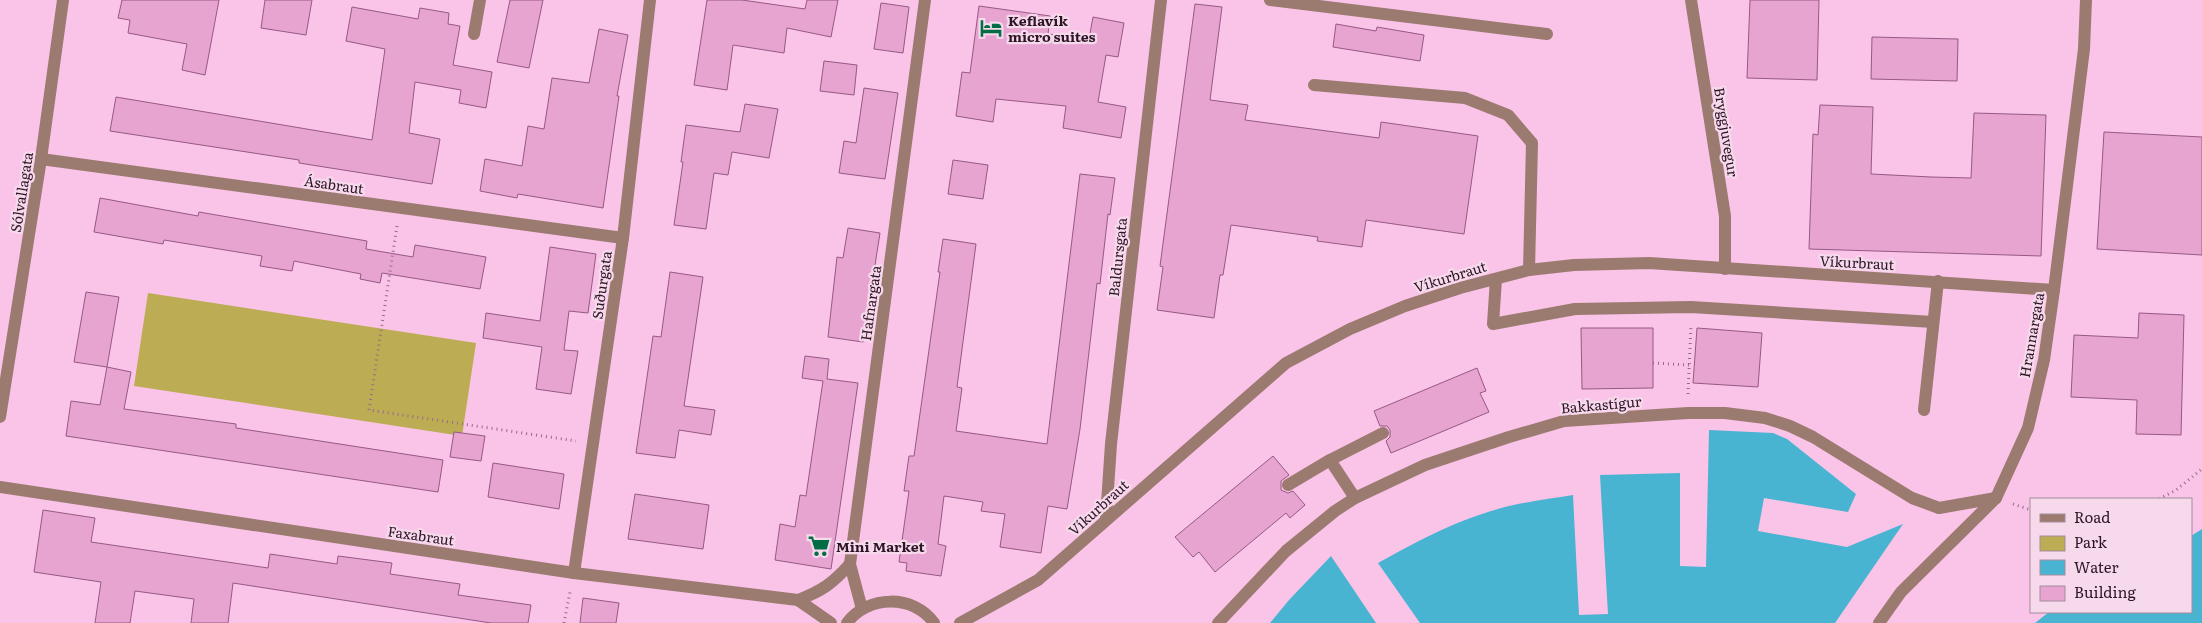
<svg xmlns="http://www.w3.org/2000/svg" width="2202" height="623" font-family="Literata,serif">
	<rect width="100%" height="100%" fill="#fac3e8"/>
	<!-- green -->
	<path fill="#bcac53" d="M 148,293 L 476,343 L 462,436 L 134,386 Z"/>
	<!-- water -->
	<g fill="#49b4d1">
		<path d="M 1709,430 L 1773,433 L 1787,439 L 1856,494 L 1848,512 L 1764,498 L 1758,531 L 1847,547 L 1903,524 L 1835,623 L 1420,623 L 1378,563 C 1411,545 1443,527 1479,515 C 1509,504 1541,500 1573,495 L 1579,615 L 1608,614 L 1600,475 L 1680,473 L 1680,566 L 1706,567 Z"/>
		<path d="M 2202,529 L 2202,623 L 2035,623 L 2049,612 L 2191,612 L 2191,536 Z"/>
		<path d="M 1331,556 L 1376,623 L 1270,623 L 1289,600 Z"/>
	</g>
	<!-- building -->
	<g fill="#e7a4d1" stroke="#965984">
		<path d="M 122,0 L 219,0 L 205,75 L 182,70 L 187,44 L 128,33 L 130,20 L 118,18 Z"/>
		<path d="M 265,0 L 312,0 L 306,35 L 261,28 Z"/>
		<path d="M 510,0 L 543,0 L 529,68 L 497,62 Z"/>
		<path d="M 707,0 L 742,0 L 805,9 L 807,0 L 838,0 L 831,37 L 787,28 L 784,53 L 733,45 L 727,90 L 694,85 Z"/>
		<path d="M 1750,0 L 1819,0 L 1817,80 L 1747,78 Z"/>
		<path d="M 881,3 L 909,7 L 903,53 L 874,49 Z"/>
		<path d="M 1195,4 L 1222,7 L 1210,100 L 1248,105 L 1245,120 L 1379,138 L 1381,122 L 1478,136 L 1464,234 L 1366,220 L 1362,247 L 1317,241 L 1318,237 L 1231,225 L 1223,275 L 1220,275 L 1214,318 L 1157,310 L 1163,267 L 1160,266 Z"/>
		<path d="M 979,6 L 1050,16 L 1048,34 L 1089,39 L 1093,17 L 1124,23 L 1118,57 L 1106,55 L 1098,102 L 1126,107 L 1121,138 L 1063,128 L 1066,106 L 996,99 L 993,122 L 956,116 L 962,72 L 970,73 Z"/>
		<path d="M 352,7 L 418,19 L 420,8 L 449,13 L 448,24 L 460,26 L 453,65 L 492,72 L 486,108 L 459,103 L 461,90 L 415,82 L 409,133 L 440,139 L 432,184 L 299,163 L 299,160 L 110,131 L 116,97 L 372,140 L 385,49 L 346,41 Z"/>
		<path d="M 1336,24 L 1376,31 L 1377,27 L 1424,35 L 1420,61 L 1333,47 Z"/>
		<path d="M 599,29 L 628,35 L 617,96 L 619,96 L 603,208 L 518,194 L 517,198 L 480,191 L 485,159 L 522,166 L 528,126 L 544,129 L 552,78 L 589,83 Z"/>
		<path d="M 1872,37 L 1958,39 L 1957,81 L 1871,79 Z"/>
		<path d="M 824,61 L 857,65 L 854,95 L 820,91 Z"/>
		<path d="M 864,88 L 898,93 L 885,179 L 839,173 L 844,141 L 856,143 Z"/>
		<path d="M 745,104 L 778,109 L 769,158 L 732,152 L 728,175 L 714,173 L 706,229 L 674,225 L 683,162 L 681,162 L 686,125 L 740,132 Z"/>
		<path d="M 1820,105 L 1873,107 L 1871,174 L 1931,177 L 1971,178 L 1974,113 L 2046,115 L 2041,256 L 1809,249 L 1813,134 L 1818,135 Z"/>
		<path d="M 2104,132 L 2202,137 L 2202,255 L 2097,249 Z"/>
		<path d="M 953,160 L 988,165 L 983,199 L 948,194 Z"/>
		<path d="M 1080,174 L 1115,178 L 1110,215 L 1108,214 L 1100,284 L 1097,283 L 1080,429 L 1067,509 L 1048,506 L 1041,553 L 1000,547 L 1005,514 L 981,511 L 983,502 L 944,496 L 938,544 L 946,546 L 941,576 L 906,571 L 907,563 L 899,562 L 909,491 L 904,491 L 909,456 L 914,456 L 940,272 L 938,272 L 943,239 L 976,244 L 957,387 L 962,388 L 956,431 L 1047,444 Z"/>
		<path d="M 100,198 L 198,216 L 199,212 L 367,241 L 366,249 L 413,257 L 415,245 L 486,257 L 480,289 L 382,273 L 380,283 L 360,279 L 361,274 L 294,261 L 292,271 L 260,266 L 262,256 L 164,240 L 163,244 L 94,232 Z"/>
		<path d="M 848,228 L 880,233 L 863,342 L 828,337 L 837,257 L 843,258 Z"/>
		<path d="M 550,247 L 596,254 L 588,313 L 569,311 L 564,350 L 578,351 L 571,394 L 536,389 L 542,347 L 483,338 L 486,313 L 540,321 Z"/>
		<path d="M 670,272 L 703,277 L 684,406 L 715,410 L 711,435 L 679,430 L 675,458 L 636,453 L 653,336 L 661,337 Z"/>
		<path d="M 86,292 L 119,297 L 107,367 L 74,362 Z"/>
		<path d="M 2139,313 L 2184,315 L 2181,435 L 2136,434 L 2137,400 L 2071,397 L 2074,335 L 2138,338 Z"/>
		<path d="M 1581,328 L 1653,328 L 1653,388 L 1582,389 Z"/>
		<path d="M 1697,328 L 1762,333 L 1758,387 L 1693,383 Z"/>
		<path d="M 805,356 L 829,359 L 827,379 L 858,383 L 831,569 L 775,560 L 780,524 L 795,527 L 800,495 L 806,496 L 815,435 L 823,381 L 802,378 Z"/>
		<path d="M 107,367 L 131,372 L 124,409 L 236,424 L 236,428 L 443,460 L 438,492 L 66,436 L 71,401 L 100,405 Z"/>
		<path d="M 1477,368 L 1486,391 L 1480,393 L 1489,412 L 1391,453 L 1386,441 L 1390,437 L 1390,430 L 1387,426 L 1380,426 L 1374,411 Z"/>
		<path d="M 454,432 L 485,436 L 481,461 L 450,457 Z"/>
		<path d="M 1273,456 L 1289,475 L 1281,481 L 1281,490 L 1288,493 L 1293,491 L 1305,505 L 1290,518 L 1286,513 L 1215,572 L 1199,552 L 1193,557 L 1175,537 Z"/>
		<path d="M 493,463 L 564,474 L 559,509 L 488,497 Z"/>
		<path d="M 635,494 L 709,505 L 703,549 L 628,539 Z"/>
		<path d="M 43,510 L 95,518 L 91,542 L 268,568 L 270,554 L 337,564 L 338,556 L 392,563 L 390,574 L 460,584 L 458,595 L 531,605 L 528,623 L 491,623 L 233,583 L 228,623 L 191,623 L 194,599 L 135,591 L 130,623 L 95,623 L 101,582 L 34,572 Z"/>
		<path d="M 583,598 L 619,603 L 616,623 L 580,623 Z"/>
	</g>
	<g fill="none" stroke-linecap="round" stroke-linejoin="round">
		<!-- path -->
		<g stroke="#956d88" stroke-width="3" stroke-dasharray="1 4" stroke-linecap="butt">
			<path d="M 397,226 L 369,410 L 576,441"/>
			<path d="M 1653,363 L 1689,365"/>
			<path d="M 1688,394 L 1691,325"/>
			<path d="M 2159,499 L 2176,490 L 2202,469"/>
			<path d="M 2013,504 L 2031,510"/>
			<path d="M 564,623 L 570,592"/>
		</g>
		<!-- minor -->
		<g stroke="#9b7a6f" stroke-width="12">
			<path d="M 1270,0 L 1547,34"/>
			<path d="M 1691,0 L 1725,216 L 1725,269"/>
			<path d="M 474,34 L 480,0"/>
			<path d="M 1314,85 L 1465,98 L 1508,115 L 1532,143 L 1529,270"/>
			<path d="M 41,159 L 623,238"/>
			<path d="M 1496,279 L 1493,324 L 1575,309 L 1691,307 L 1933,322"/>
			<path d="M 1924,410 L 1938,281"/>
			<path d="M 0,417 L 41,159 L 63,0"/>
			<path d="M 1330,460 L 1355,498"/>
			<path d="M 1288,485 L 1330,460 L 1383,433"/>
			<path d="M 0,487 L 574,573 L 798,600 L 831,623"/>
			<path d="M 1106,518 L 1111,444 L 1161,0"/>
			<path d="M 574,573 L 623,238 L 650,0"/>
			<path d="M 798,600 C 822,591 833,583 850,564"/>
			<path d="M 862,609 L 850,564 L 925,0"/>
			<path d="M 847,623 C 867,595 914,594 934,623"/>
			<path d="M 960,623 L 1038,580 L 1286,363 L 1350,329 L 1405,306 L 1460,288 L 1529,270 L 1574,265 L 1649,263 L 2054,290"/>
			<path d="M 1218,623 L 1286,551 L 1335,511 L 1355,498 L 1425,465 L 1509,437 L 1564,421 L 1688,413 L 1725,413 L 1765,418 L 1790,426 L 1813,437 L 1912,498 L 1939,508 L 1996,498"/>
			<path d="M 1879,623 L 1901,592 L 1996,498 L 2028,428 L 2044,360 L 2054,290 L 2084,49 L 2086,0"/>
		</g>
	</g>
	<!-- icons -->
	<defs>
		<g id="hotel-bare" transform="scale(1.725)"><path d="M-6-4.5h1.5V1H6V5H4.5V3h-9V5H-6ZM-4 0a1.8 1.8 0 1 1 3.6 0ZM.5 0V-2.5h3Q6-2.5 6 0Z" fill="#006d44" stroke="#f6daec" stroke-width="2.5" paint-order="stroke"/></g>
		<g id="supermarket-bare" transform="scale(1.725)"><path d="M-6-5.5h2.5l.6 2H6L4.5 2H-2.5L-4.4-4H-6ZM-1.5 3.2a1.3 1.3 0 1 0 .1 0ZM3 3.2a1.3 1.3 0 1 0 .1 0Z" fill="#006d44" stroke="#f6daec" stroke-width="2.5" paint-order="stroke"/></g>
	</defs>
	<g fill-rule="evenodd">
		<use href="#hotel-bare" x="991" y="28"/>
		<use href="#supermarket-bare" x="819" y="546"/>
	</g>
	<g text-anchor="middle" dominant-baseline="central" stroke-width="4.5" stroke-linejoin="round" paint-order="stroke">
		<!-- poi labels -->
		<g font-size="14" font-weight="bold" fill="#2e1526" stroke="#f6daec" text-anchor="start">
			<text x="1008" y="20">Keflavík<tspan x="1008" dy="16">micro suites</tspan></text>
			<text x="836" y="546">Mini Market</text>
		</g>
		<!-- street labels -->
		<g font-size="14" fill="#2e1526" stroke="#f6daec">
			<text transform="translate(1727 132) rotate(81)">Bryggjuvegur</text>
			<text transform="translate(334 184) rotate(8)">Ásabraut</text>
			<text transform="translate(21 192) rotate(-81)">Sólvallagata</text>
			<text transform="translate(1117 257) rotate(-84)">Baldursgata</text>
			<text transform="translate(1857 262) rotate(3)">Víkurbraut</text>
			<text transform="translate(1450 276) rotate(-17)">Víkurbraut</text>
			<text transform="translate(601 285) rotate(-82)">Suðurgata</text>
			<text transform="translate(870 303) rotate(-82)">Hafnargata</text>
			<text transform="translate(2031 335) rotate(-80)">Hrannargata</text>
			<text transform="translate(1601 404) rotate(-5)">Bakkastígur</text>
			<text transform="translate(1098 507) rotate(-42)">Víkurbraut</text>
			<text transform="translate(421 535) rotate(8)">Faxabraut</text>
		</g>
	</g>
	<!-- legend -->
	<rect x="2030" y="498" width="162" height="115" fill="#f6daec" stroke="#a68b9d"/>
	<rect x="2040" y="514" width="25" height="8" fill="#9b7a6f" stroke="#a68b9d"/>
	<text x="2074" y="523" font-size="15" fill="#2e1526">Road</text>
	<rect x="2040" y="536" width="25" height="15" fill="#bcac53" stroke="#a68b9d"/>
	<text x="2074" y="548" font-size="15" fill="#2e1526">Park</text>
	<rect x="2040" y="560" width="25" height="15" fill="#49b4d1" stroke="#a68b9d"/>
	<text x="2074" y="573" font-size="15" fill="#2e1526">Water</text>
	<rect x="2040" y="586" width="25" height="15" fill="#e7a4d1" stroke="#a68b9d"/>
	<text x="2074" y="598" font-size="15" fill="#2e1526">Building</text>
</svg>
